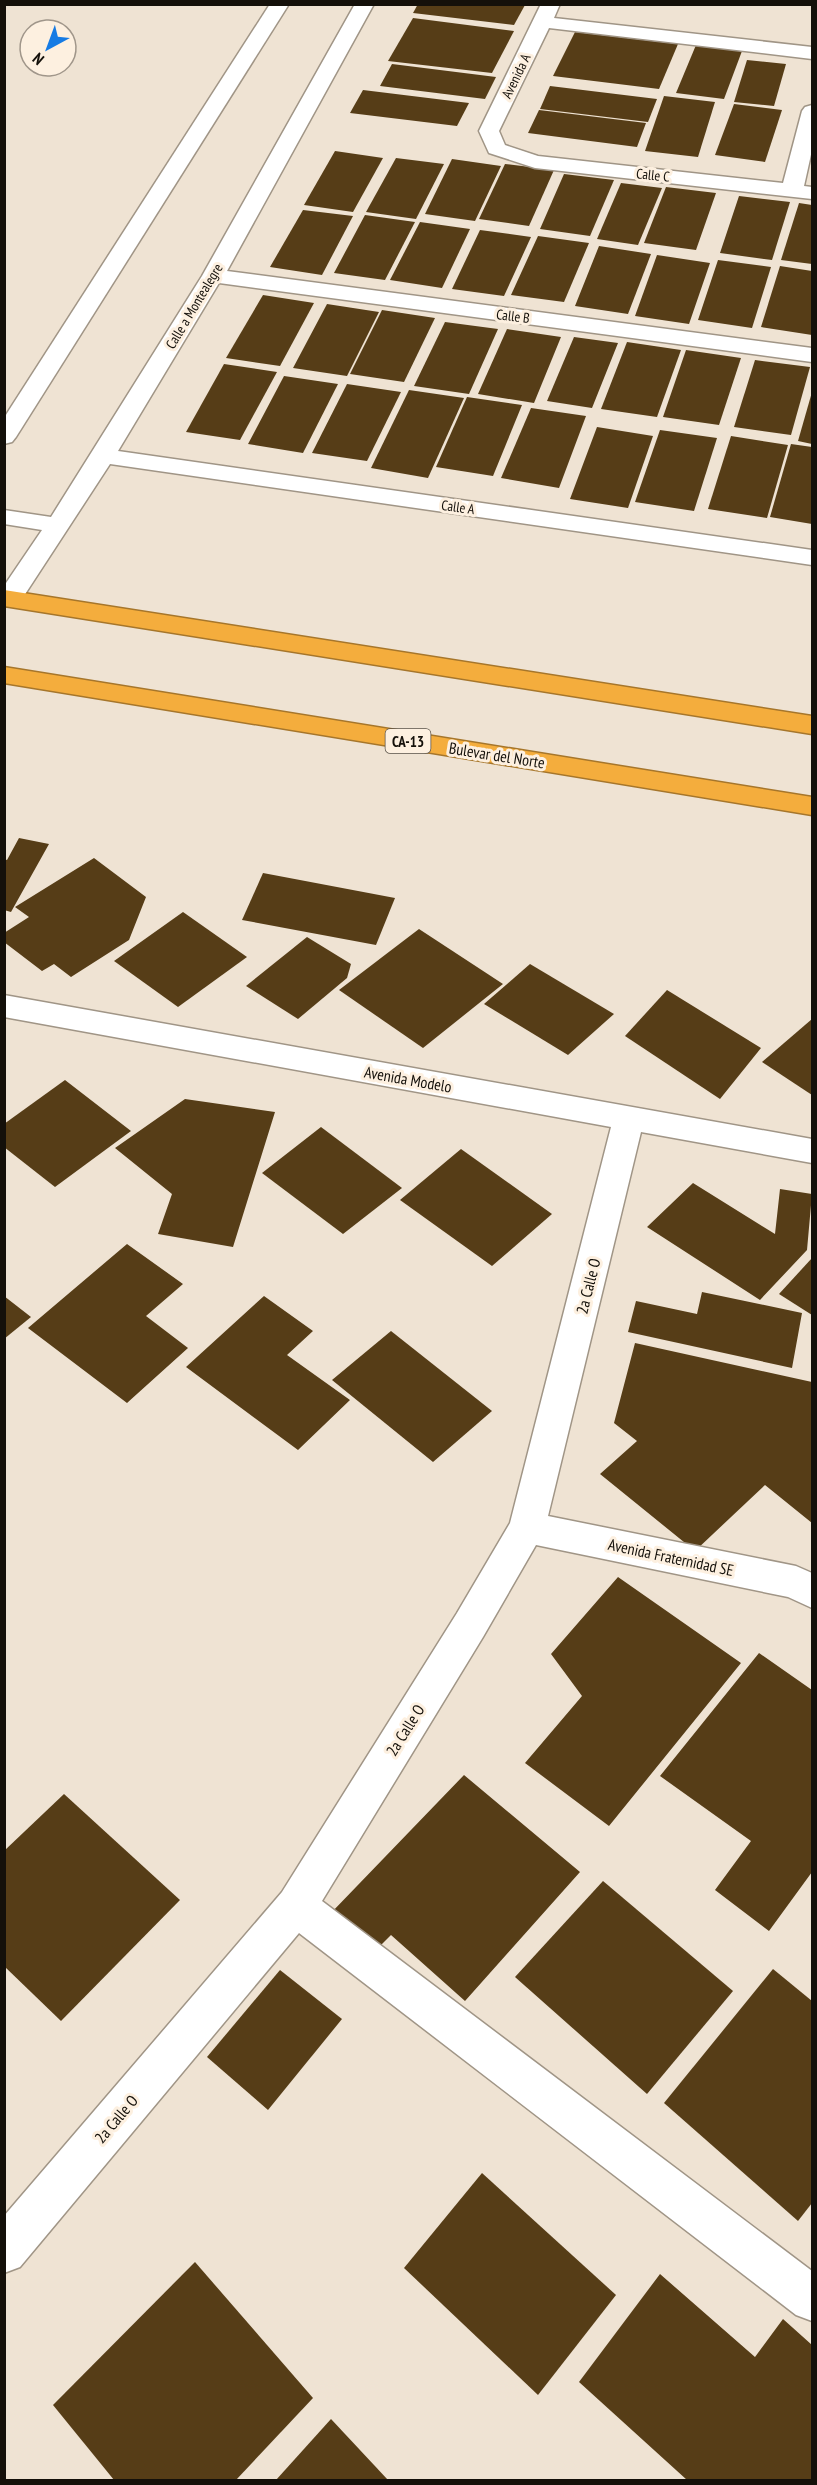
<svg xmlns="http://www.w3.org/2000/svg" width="817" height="2485" font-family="'PT Sans Narrow',sans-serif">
	<rect width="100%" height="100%" fill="#efe3d3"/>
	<!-- building -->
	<g fill="#563d17">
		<path d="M 418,4 L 523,4 L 525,5 L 514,25 L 413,13 Z"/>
		<path d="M 413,18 L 514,31 L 492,73 L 388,61 Z"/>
		<path d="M 575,32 L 678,44 L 659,89 L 553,76 Z"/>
		<path d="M 696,45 L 742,51 L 724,99 L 676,93 Z"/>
		<path d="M 747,60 L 786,64 L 774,106 L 734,102 Z"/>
		<path d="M 392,64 L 496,77 L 485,99 L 380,86 Z"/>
		<path d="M 550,86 L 657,99 L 648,122 L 540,109 Z"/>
		<path d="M 363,90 L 469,103 L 457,126 L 350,113 Z"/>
		<path d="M 664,96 L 715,102 L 698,157 L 645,151 Z"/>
		<path d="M 734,104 L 782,110 L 765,162 L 715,155 Z"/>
		<path d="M 539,110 L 646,123 L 637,147 L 528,133 Z"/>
		<path d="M 335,151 L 383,158 L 353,212 L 304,205 Z"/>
		<path d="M 396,158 L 444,164 L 416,219 L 366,212 Z"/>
		<path d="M 452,159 L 501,166 L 475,221 L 425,214 Z"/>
		<path d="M 505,164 L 554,170 L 529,226 L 479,219 Z"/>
		<path d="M 564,174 L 614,180 L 590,236 L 540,229 Z"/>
		<path d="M 621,183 L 662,188 L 638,245 L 597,239 Z"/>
		<path d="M 666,187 L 716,193 L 696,250 L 644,243 Z"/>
		<path d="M 739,196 L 790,202 L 772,260 L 720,253 Z"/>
		<path d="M 799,203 L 812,205 L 812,264 L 781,260 Z"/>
		<path d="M 303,210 L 353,216 L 322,275 L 270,267 Z"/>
		<path d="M 365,215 L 415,222 L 385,280 L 334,273 Z"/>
		<path d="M 420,222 L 470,229 L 442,288 L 390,280 Z"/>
		<path d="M 480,230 L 531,237 L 504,296 L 452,289 Z"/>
		<path d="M 538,236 L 589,243 L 564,302 L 511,295 Z"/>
		<path d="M 599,246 L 651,254 L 628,314 L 575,306 Z"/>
		<path d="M 657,255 L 710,263 L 689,324 L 635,316 Z"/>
		<path d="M 718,260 L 771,267 L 752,328 L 698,320 Z"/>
		<path d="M 780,266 L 812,271 L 812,335 L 761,327 Z"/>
		<path d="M 263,295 L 314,303 L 280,366 L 226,358 Z"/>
		<path d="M 327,304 L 379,312 L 347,376 L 293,368 Z"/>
		<path d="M 382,310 L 435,318 L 404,382 L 350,374 Z"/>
		<path d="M 445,322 L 498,329 L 469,394 L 414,386 Z"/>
		<path d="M 507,329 L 561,337 L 534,403 L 478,394 Z"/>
		<path d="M 574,337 L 618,343 L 592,408 L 547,401 Z"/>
		<path d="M 627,342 L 681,350 L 657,417 L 601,409 Z"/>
		<path d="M 686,350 L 741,358 L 719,425 L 663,417 Z"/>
		<path d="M 755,360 L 810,367 L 791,435 L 734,427 Z"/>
		<path d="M 224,364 L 277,372 L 240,440 L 186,432 Z"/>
		<path d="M 284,376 L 338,384 L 303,453 L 248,444 Z"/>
		<path d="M 347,384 L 401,392 L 367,461 L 312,453 Z"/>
		<path d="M 409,390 L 464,398 L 428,478 L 371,468 Z"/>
		<path d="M 812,392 L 812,444 L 798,441 Z"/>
		<path d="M 467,397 L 522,405 L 493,476 L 436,467 Z"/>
		<path d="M 531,408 L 586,416 L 559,488 L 501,478 Z"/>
		<path d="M 597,427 L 653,436 L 628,508 L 570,499 Z"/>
		<path d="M 660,430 L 717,438 L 694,511 L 635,502 Z"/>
		<path d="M 731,436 L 788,445 L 767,518 L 708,509 Z"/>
		<path d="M 791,444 L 812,447 L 812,524 L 770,517 Z"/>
		<path d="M 19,838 L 49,844 L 11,912 L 4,910 L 4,859 L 7,860 Z"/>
		<path d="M 94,858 L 146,897 L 129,940 L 71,977 L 54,964 L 42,971 L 4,942 L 4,933 L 29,917 L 15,907 Z"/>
		<path d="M 263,873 L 395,898 L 376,945 L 242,920 Z"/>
		<path d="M 183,912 L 247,957 L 178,1007 L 114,961 Z"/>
		<path d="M 419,929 L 503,984 L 423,1048 L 339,990 Z"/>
		<path d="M 307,937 L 351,964 L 347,978 L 298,1019 L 246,986 Z"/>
		<path d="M 530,964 L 614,1014 L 568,1055 L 484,1004 Z"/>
		<path d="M 667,990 L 761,1048 L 720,1099 L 625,1036 Z"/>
		<path d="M 812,1019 L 812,1095 L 762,1062 Z"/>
		<path d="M 65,1080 L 131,1131 L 55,1187 L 4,1147 L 4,1124 Z"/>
		<path d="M 185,1099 L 275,1112 L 233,1247 L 158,1234 L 172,1194 L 115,1148 Z"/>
		<path d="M 321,1127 L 402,1188 L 343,1234 L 262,1173 Z"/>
		<path d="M 461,1149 L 552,1214 L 492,1266 L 400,1200 Z"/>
		<path d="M 693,1183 L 775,1234 L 780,1189 L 812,1194 L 807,1250 L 760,1300 L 647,1227 Z"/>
		<path d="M 127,1244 L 183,1284 L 146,1316 L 188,1348 L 127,1403 L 28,1328 Z"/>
		<path d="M 812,1258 L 812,1315 L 779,1294 Z"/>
		<path d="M 702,1292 L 802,1313 L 792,1368 L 628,1332 L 636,1301 L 697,1314 Z"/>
		<path d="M 4,1296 L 31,1317 L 4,1339 Z"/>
		<path d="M 264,1296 L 313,1331 L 287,1355 L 350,1400 L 298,1450 L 186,1367 Z"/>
		<path d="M 391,1331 L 492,1411 L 433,1462 L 332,1380 Z"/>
		<path d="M 635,1343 L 812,1382 L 812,1523 L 765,1485 L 695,1551 L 600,1474 L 637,1441 L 614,1423 Z"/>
		<path d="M 618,1577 L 741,1663 L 609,1826 L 525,1763 L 582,1696 L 551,1654 Z"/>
		<path d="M 759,1653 L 812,1690 L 812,1872 L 769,1931 L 715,1890 L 751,1841 L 660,1776 Z"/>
		<path d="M 464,1775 L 580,1872 L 465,2001 L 391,1935 L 373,1953 L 330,1914 Z"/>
		<path d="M 64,1794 L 180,1900 L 61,2021 L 4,1966 L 4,1851 Z"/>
		<path d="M 603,1881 L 733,1991 L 647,2094 L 515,1977 Z"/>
		<path d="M 773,1969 L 812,2001 L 812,2203 L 798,2221 L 664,2103 Z"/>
		<path d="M 280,1970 L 342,2019 L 268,2110 L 207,2057 Z"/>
		<path d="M 482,2173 L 616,2295 L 538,2395 L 404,2268 Z"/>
		<path d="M 195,2262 L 313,2398 L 236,2480 L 114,2480 L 53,2405 Z"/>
		<path d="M 660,2274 L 755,2357 L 783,2319 L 812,2345 L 812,2480 L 687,2480 L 579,2382 Z"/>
		<path d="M 331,2419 L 388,2480 L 276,2480 Z"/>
	</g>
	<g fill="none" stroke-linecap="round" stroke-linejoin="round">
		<!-- minor casing -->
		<g stroke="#a09586" stroke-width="3">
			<g id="minor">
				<path d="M 270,4 L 289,4 L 16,437 L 12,442 L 4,444 L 4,418 Z"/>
				<path d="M 355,4 L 374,4 L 227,271 L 812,348 L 812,362 L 219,283 L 118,451 L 812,550 L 812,565 L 110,464 L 18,605 L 4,606 L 4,586 L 42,530 L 4,524 L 4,510 L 51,517 L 202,276 Z"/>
				<path d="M 541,4 L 560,4 L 554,18 L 812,47 L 812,59 L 549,28 L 499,131 L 505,145 L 538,156 L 783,183 L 802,111 L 805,107 L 812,105 L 812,150 L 804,186 L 812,187 L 812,199 L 535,168 L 489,153 L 479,131 Z"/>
				<path d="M 4,995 L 812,1139 L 812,1163 L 641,1132 L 548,1516 L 796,1566 L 812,1573 L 812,1608 L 788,1597 L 536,1545 L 483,1637 L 322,1901 L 812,2271 L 812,2321 L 796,2315 L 299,1933 L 20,2267 L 4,2273 L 4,2216 L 282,1892 L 457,1613 L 510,1523 L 611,1127 L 4,1017 Z"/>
			</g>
		</g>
		<!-- highway casing -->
		<g stroke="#a6762b" stroke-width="3">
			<g id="highway">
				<path d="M 4,590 L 812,716 L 812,734 L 4,606 Z"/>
				<path d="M 4,667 L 812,797 L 812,815 L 4,683 Z"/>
			</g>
		</g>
		<!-- minor -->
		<use href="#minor" fill="#fff" fill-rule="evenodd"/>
		<!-- highway -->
		<use href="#highway" fill="#f4ad3d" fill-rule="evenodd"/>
	</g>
	<g text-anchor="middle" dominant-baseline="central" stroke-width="6" stroke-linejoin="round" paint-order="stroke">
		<!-- far-street labels -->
		<g font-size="14" fill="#14100a" stroke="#fdf0e0">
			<text transform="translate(516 76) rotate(-64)">Avenida A</text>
			<text transform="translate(653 175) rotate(6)">Calle C</text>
			<text transform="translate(194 306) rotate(-59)">Calle a Montealegre</text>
			<text transform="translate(513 316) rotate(7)">Calle B</text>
			<text transform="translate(458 507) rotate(8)">Calle A</text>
		</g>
		<!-- shield labels -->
		<rect fill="#fdf0e0" stroke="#5a534a" stroke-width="1.5" x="385.5" y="729" width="45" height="24" rx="4.5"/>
		<g font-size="15" font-weight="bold" fill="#14100a">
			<text x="408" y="741">CA-13</text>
		</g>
		<!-- street labels -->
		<g font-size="16" fill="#14100a" stroke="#fdf0e0">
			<text transform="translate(497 755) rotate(9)">Bulevar del Norte</text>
			<text transform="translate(408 1079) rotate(10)">Avenida Modelo</text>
			<text transform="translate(588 1286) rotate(-76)">2a Calle O</text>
			<text transform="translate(671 1557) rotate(12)">Avenida Fraternidad SE</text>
			<text transform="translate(405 1730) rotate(-58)">2a Calle O</text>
			<text transform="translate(116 2119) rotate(-50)">2a Calle O</text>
		</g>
	</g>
	<!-- border -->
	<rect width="817" height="2485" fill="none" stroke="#14100a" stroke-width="12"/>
	<!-- north arrow -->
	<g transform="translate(48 48) rotate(221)"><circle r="28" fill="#fdf0e0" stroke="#a0968a" stroke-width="1.5"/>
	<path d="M0-4.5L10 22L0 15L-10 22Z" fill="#167be4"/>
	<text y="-9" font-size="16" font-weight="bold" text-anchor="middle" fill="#14100a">N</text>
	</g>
</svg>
